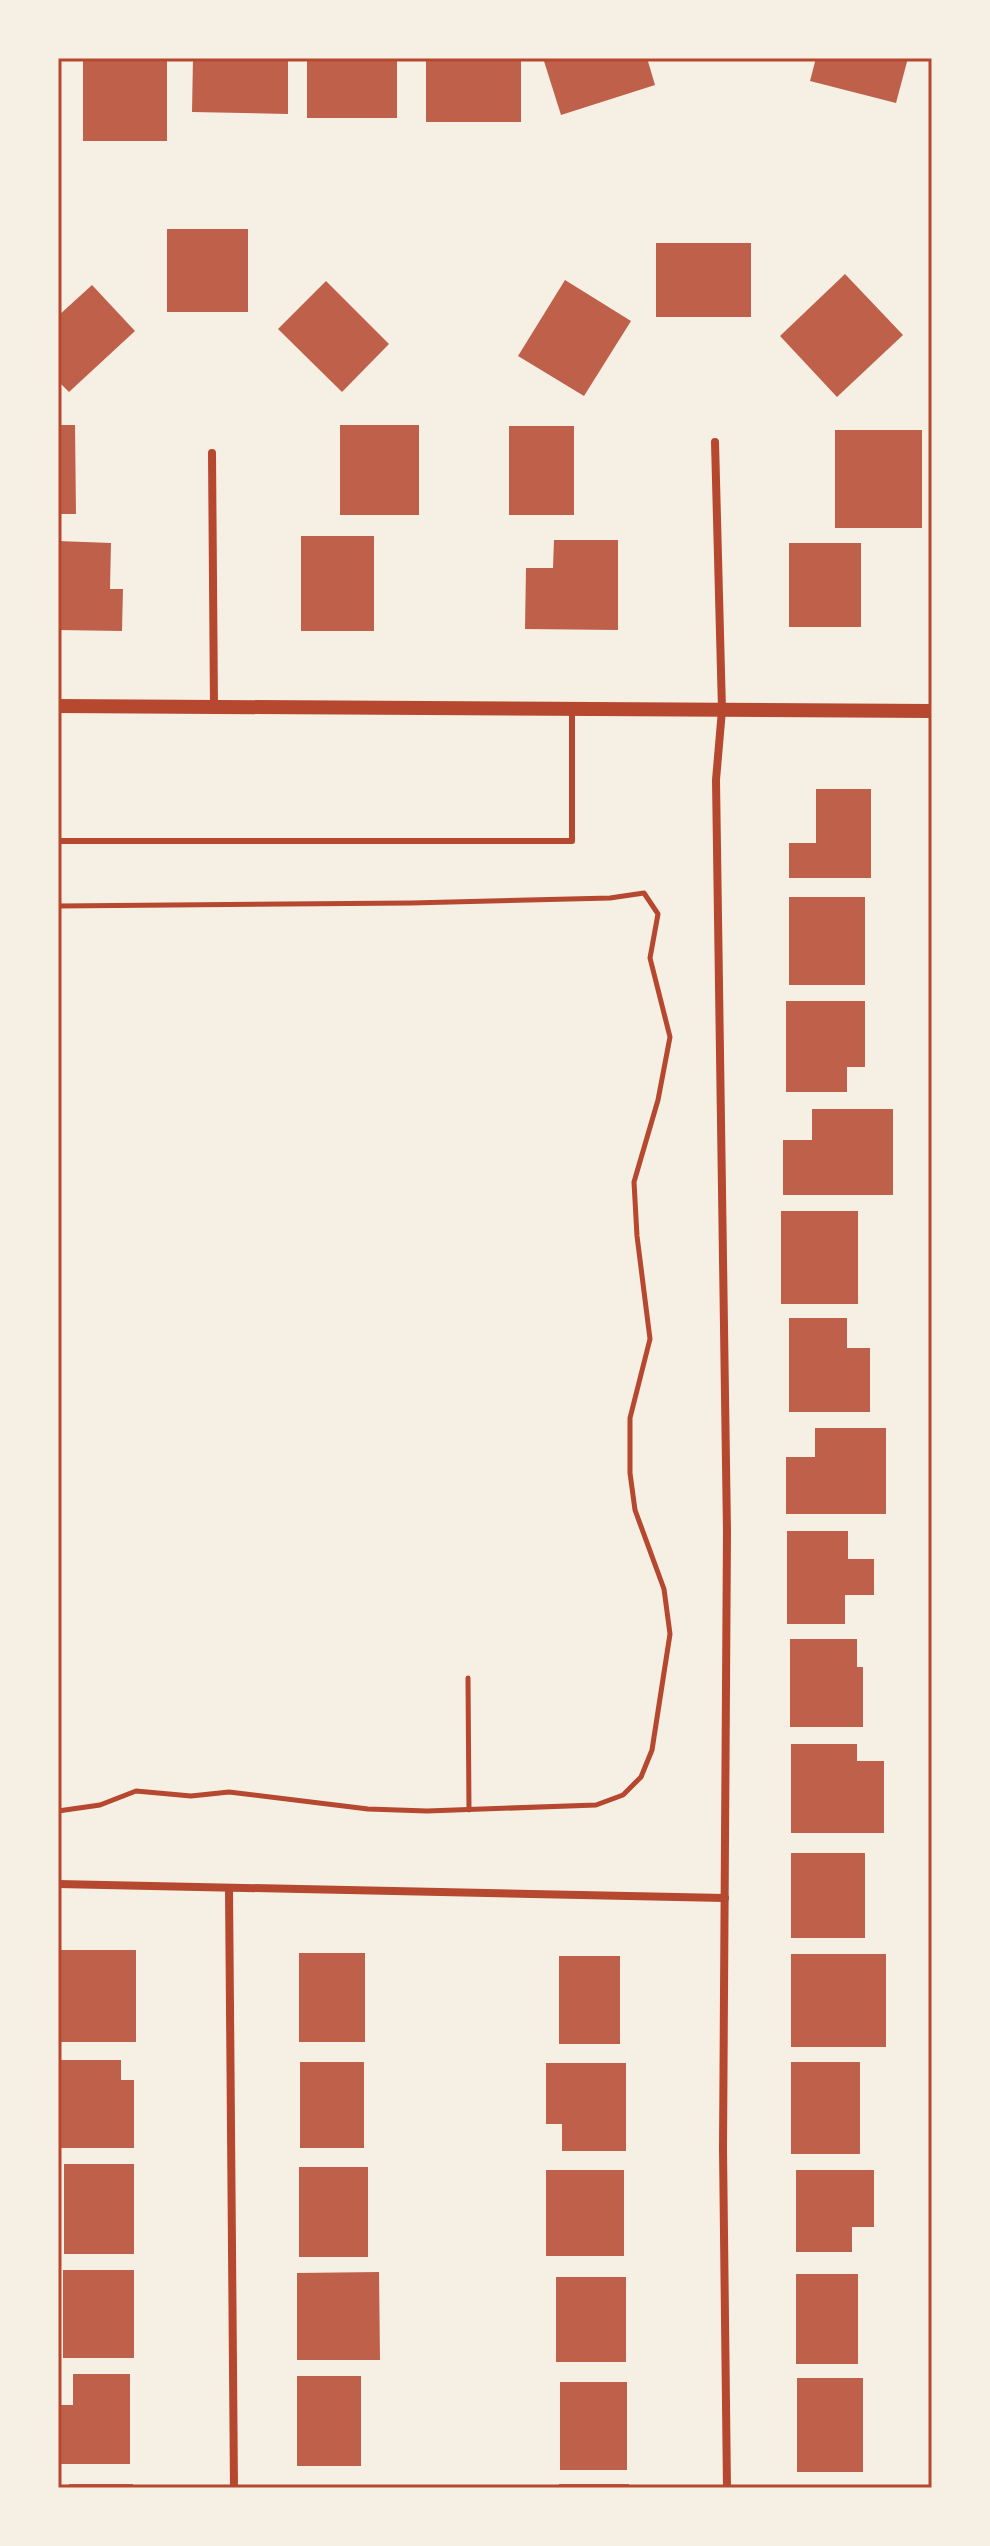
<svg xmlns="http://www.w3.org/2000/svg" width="990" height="2546" font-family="'Source Sans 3',sans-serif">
	<rect width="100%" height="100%" fill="#f6efe4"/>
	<!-- building -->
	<g fill="#bf614a">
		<rect x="83" y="58" width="84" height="83"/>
		<path d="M 193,58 L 288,58 L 288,114 L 192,112 Z"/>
		<rect x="307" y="58" width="90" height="60"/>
		<rect x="426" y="58" width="95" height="64"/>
		<path d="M 543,58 L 647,58 L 655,85 L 561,115 Z"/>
		<path d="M 816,58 L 908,58 L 896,103 L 810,81 Z"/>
		<rect x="167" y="229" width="81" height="83"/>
		<rect x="656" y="243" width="95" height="74"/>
		<path d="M 845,274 L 903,335 L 837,397 L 780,336 Z"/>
		<path d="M 565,280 L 631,321 L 584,396 L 518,356 Z"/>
		<path d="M 326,281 L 389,344 L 342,392 L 278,329 Z"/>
		<path d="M 92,285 L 135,331 L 69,392 L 58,381 L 58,316 Z"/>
		<path d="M 58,425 L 75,425 L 76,514 L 58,514 Z"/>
		<rect x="340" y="425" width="79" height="90"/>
		<rect x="509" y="426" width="65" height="89"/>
		<rect x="835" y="430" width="87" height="98"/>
		<rect x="301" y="536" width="73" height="95"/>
		<path d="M 554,540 L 618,540 L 618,630 L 525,629 L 526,568 L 553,568 Z"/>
		<path d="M 58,541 L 111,543 L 110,589 L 123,589 L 122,631 L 58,630 Z"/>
		<rect x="789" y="543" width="72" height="84"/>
		<path d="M 816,789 L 871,789 L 871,878 L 789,878 L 789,843 L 816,843 Z"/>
		<rect x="789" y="897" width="76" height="88"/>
		<path d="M 786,1001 L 865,1001 L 865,1067 L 847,1067 L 847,1092 L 786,1092 Z"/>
		<path d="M 812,1109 L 893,1109 L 893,1195 L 783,1195 L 783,1140 L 812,1140 Z"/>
		<rect x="781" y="1211" width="77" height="93"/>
		<path d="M 789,1318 L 847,1318 L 847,1348 L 870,1348 L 870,1412 L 789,1412 Z"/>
		<path d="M 815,1428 L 886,1428 L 886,1514 L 786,1514 L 786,1457 L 815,1457 Z"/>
		<path d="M 787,1531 L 848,1531 L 848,1559 L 874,1559 L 874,1595 L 845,1595 L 845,1624 L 787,1624 Z"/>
		<path d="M 790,1639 L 857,1639 L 857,1667 L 863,1667 L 863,1727 L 790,1727 Z"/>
		<path d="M 791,1744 L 857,1744 L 857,1761 L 884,1761 L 884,1833 L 791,1833 Z"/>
		<rect x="791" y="1853" width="74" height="85"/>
		<rect x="58" y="1950" width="78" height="92"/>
		<rect x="299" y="1953" width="66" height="89"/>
		<rect x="791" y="1954" width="95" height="93"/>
		<rect x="559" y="1956" width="61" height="88"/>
		<path d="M 58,2060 L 121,2060 L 121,2080 L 134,2080 L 134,2148 L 58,2148 Z"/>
		<rect x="300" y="2062" width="64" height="86"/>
		<rect x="791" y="2062" width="69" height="92"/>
		<path d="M 546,2063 L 626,2063 L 626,2151 L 562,2151 L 562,2124 L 546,2124 Z"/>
		<rect x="64" y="2164" width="70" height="90"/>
		<rect x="299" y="2167" width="69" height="90"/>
		<rect x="546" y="2170" width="78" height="86"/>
		<path d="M 796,2170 L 874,2170 L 874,2227 L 852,2227 L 852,2252 L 796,2252 Z"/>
		<rect x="63" y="2270" width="71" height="88"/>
		<path d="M 379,2272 L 380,2360 L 297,2360 L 297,2273 Z"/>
		<rect x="796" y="2274" width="62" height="90"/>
		<rect x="556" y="2277" width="70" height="85"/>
		<path d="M 73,2374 L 130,2374 L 130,2464 L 58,2464 L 58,2405 L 73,2405 Z"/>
		<rect x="297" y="2376" width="64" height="90"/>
		<rect x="797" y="2378" width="66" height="94"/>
		<rect x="560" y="2382" width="67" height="88"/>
		<rect x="69" y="2484" width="64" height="4"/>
		<rect x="559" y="2484" width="70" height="4"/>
	</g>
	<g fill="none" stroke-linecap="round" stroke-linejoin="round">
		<!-- path -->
		<g stroke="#b5482f" stroke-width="5">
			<path d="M 58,906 L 411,903 L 610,898 L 644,893 L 658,914 L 650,958 L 670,1037 L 658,1100 L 634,1182 L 637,1236 L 650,1339 L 630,1418 L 630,1473 L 635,1510 L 664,1589 L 670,1634 L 652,1750 L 641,1777 L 623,1795 L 596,1805 L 427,1811 L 368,1809 L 229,1792 L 191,1796 L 136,1791 L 100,1805 L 58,1811"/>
			<path d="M 468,1678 L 469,1810"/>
		</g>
		<!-- service -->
		<path stroke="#b5482f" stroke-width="6" d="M 58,841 L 572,841 L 572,708"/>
		<!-- minor -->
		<g stroke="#b5482f" stroke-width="8">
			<path d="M 715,442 L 722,710 L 716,780 L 727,1532 L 723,2149 L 727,2488"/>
			<path d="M 212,453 L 214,707"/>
			<path d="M 58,1884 L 725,1898"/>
			<path d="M 229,1888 L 234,2488"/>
		</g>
		<!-- tertiary -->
		<path stroke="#b5482f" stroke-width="14" d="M 58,706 L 932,711"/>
	</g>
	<!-- border -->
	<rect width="990" height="2546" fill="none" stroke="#f6efe4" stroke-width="120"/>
	<rect x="60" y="60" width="870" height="2426" fill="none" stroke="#b5482f" stroke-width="3"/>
</svg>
